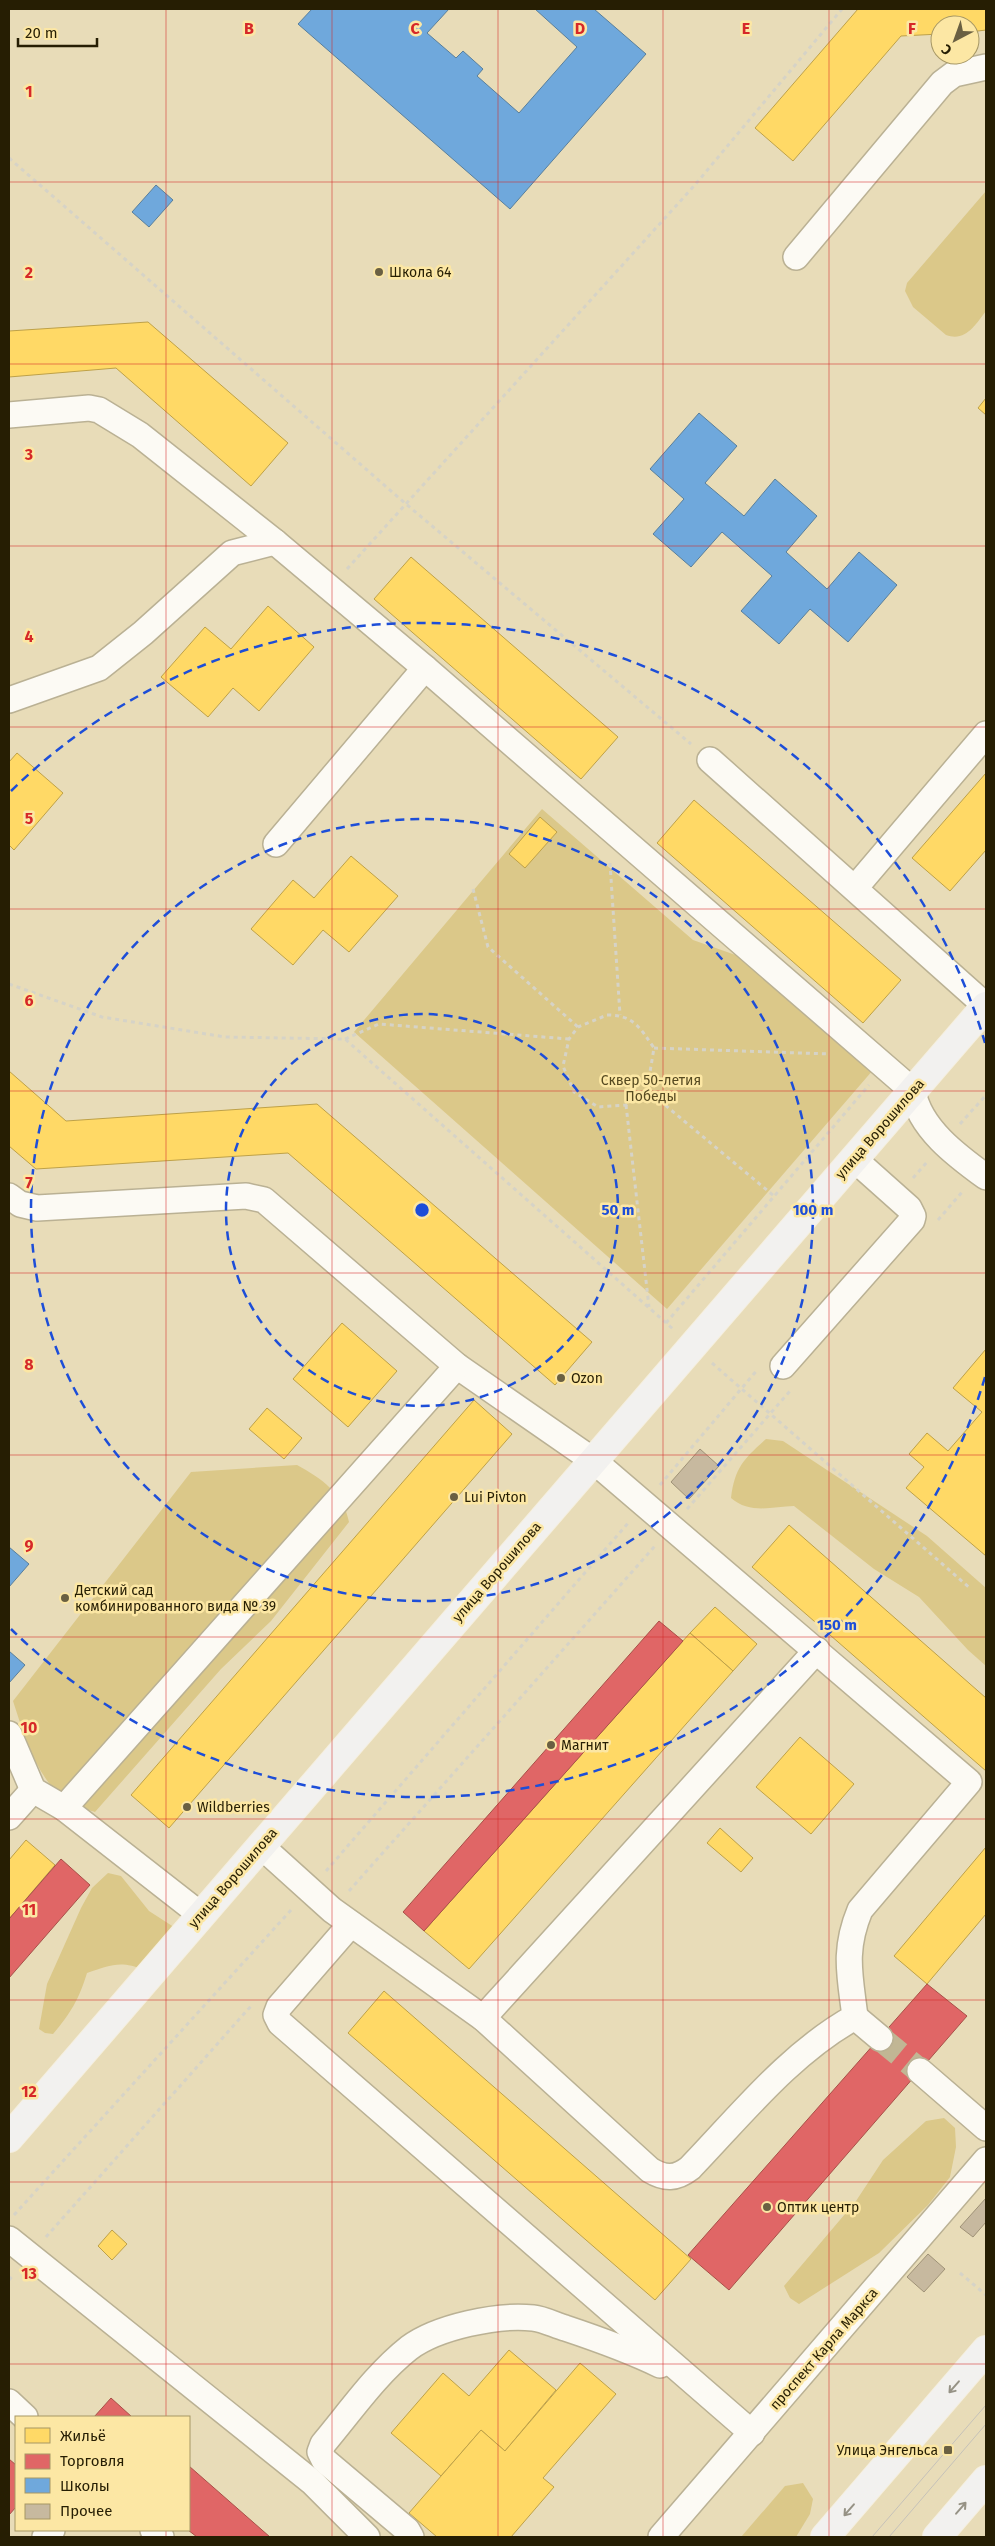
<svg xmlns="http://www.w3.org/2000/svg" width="995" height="2546" font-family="'Fira Sans',sans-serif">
	<rect width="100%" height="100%" fill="#e8dcb8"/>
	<!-- green -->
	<g fill="#dbc889">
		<path d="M 986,191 L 986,311 C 975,325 966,342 946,335 L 913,307 L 905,291 L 907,283 Z"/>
		<path d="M 542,809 L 693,940 L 744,958 L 873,1070 L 667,1309 L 354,1032 Z"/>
		<path d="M 766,1439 L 783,1441 L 927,1536 L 986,1588 L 986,1666 L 968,1650 L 919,1597 L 874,1569 L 794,1506 C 772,1507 749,1514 731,1498 C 735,1467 744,1459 766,1439 Z"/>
		<path d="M 297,1465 C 321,1478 344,1494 349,1522 L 271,1621 L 221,1669 L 95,1812 C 90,1810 82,1810 77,1807 C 39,1788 25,1738 13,1701 L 191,1472 Z"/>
		<path d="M 108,1873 L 121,1876 L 149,1911 L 180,1931 L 144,1970 C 121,1960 110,1965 87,1973 C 79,1999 71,2013 53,2034 L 45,2033 L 39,2029 L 47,1984 L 81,1908 L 92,1888 Z"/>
		<path d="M 944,2118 L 955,2128 L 956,2147 L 950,2177 L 928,2205 L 879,2253 L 799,2304 L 790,2298 L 784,2286 L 856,2201 L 883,2160 L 926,2121 Z"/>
		<path d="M 803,2483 L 813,2499 L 810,2514 L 796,2537 L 741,2537 L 785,2486 Z"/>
	</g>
	<!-- homes -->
	<g fill="#ffd966" stroke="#bea148">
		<path d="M 858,9 L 986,9 L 986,30 L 970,32 L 970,25 L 940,25 L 940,34 L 901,36 L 793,161 L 755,128 Z"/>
		<path d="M 148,322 L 288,443 L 251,486 L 116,368 L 9,377 L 9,331 Z"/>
		<path d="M 986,398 L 986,415 L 978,408 Z"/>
		<path d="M 411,557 L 618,737 L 581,779 L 374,599 Z"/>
		<path d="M 268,606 L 314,647 L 259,711 L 233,688 L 208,717 L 161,677 L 205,627 L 231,649 Z"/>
		<path d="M 17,753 L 63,793 L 14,850 L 9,845 L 9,762 Z"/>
		<path d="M 986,773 L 986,850 L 950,891 L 912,858 Z"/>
		<path d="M 694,800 L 901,980 L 863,1023 L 657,843 Z"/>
		<path d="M 540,817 L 557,832 L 525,868 L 509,854 Z"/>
		<path d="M 351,856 L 398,896 L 349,952 L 323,930 L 293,965 L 251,929 L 293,880 L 314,898 Z"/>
		<path d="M 9,1071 L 66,1121 L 317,1104 L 592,1342 L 555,1385 L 288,1153 L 36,1169 L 9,1146 Z"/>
		<path d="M 342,1323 L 397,1371 L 348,1427 L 293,1379 Z"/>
		<path d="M 986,1349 L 986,1556 L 906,1488 L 924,1467 L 909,1454 L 927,1433 L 948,1451 L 982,1412 L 953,1388 Z"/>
		<path d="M 474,1400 L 512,1434 L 169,1828 L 131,1795 Z"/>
		<path d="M 267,1408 L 302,1438 L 284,1459 L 249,1429 Z"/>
		<path d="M 789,1525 L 986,1698 L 986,1771 L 752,1567 Z"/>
		<path d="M 715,1607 L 757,1644 L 733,1671 L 690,1633 Z"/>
		<path d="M 690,1633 L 733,1671 L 469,1969 L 424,1931 Z"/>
		<path d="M 800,1737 L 854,1784 L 811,1834 L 756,1787 Z"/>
		<path d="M 720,1828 L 753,1858 L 741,1872 L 707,1843 Z"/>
		<path d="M 26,1840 L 55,1865 L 9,1919 L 9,1860 Z"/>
		<path d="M 986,1847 L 986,1914 L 927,1984 L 894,1956 Z"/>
		<path d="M 384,1991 L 691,2259 L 655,2300 L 348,2033 Z"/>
		<path d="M 112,2230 L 127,2244 L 112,2260 L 98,2246 Z"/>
		<path d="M 509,2350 L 556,2390 L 505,2451 L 481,2430 L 441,2476 L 391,2433 L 443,2373 L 469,2396 Z"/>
		<path d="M 580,2363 L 616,2394 L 543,2478 L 554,2487 L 511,2537 L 437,2537 L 409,2513 L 481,2430 L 505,2451 Z"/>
	</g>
	<!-- shops -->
	<g fill="#e06666" stroke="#a85048">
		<path d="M 659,1621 L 683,1641 L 424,1931 L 403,1912 Z"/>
		<path d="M 61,1859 L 90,1885 L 9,1978 L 9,1919 Z"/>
		<path d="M 927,1984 L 967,2016 L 729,2290 L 688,2255 Z"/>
		<path d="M 111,2398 L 132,2417 L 94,2417 Z"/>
		<path d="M 9,2459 L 16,2465 L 16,2507 L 9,2515 Z"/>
		<path d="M 189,2466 L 270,2537 L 197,2537 L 188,2530 Z"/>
	</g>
	<!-- schools -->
	<g fill="#6fa8dc" stroke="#597f9b">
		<path d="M 312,9 L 449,9 L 427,33 L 456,58 L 463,51 L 483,69 L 477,76 L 519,113 L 577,47 L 535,9 L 594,9 L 646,54 L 510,209 L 298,24 Z"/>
		<path d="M 156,185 L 173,200 L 149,227 L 132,212 Z"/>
		<path d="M 699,413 L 737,446 L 705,483 L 744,516 L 775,479 L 817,516 L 786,552 L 827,589 L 859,552 L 897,585 L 848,642 L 810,609 L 779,644 L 741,611 L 772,576 L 722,532 L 691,567 L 653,534 L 684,499 L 650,469 Z"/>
		<path d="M 9,1547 L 29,1564 L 9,1587 Z"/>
		<path d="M 9,1651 L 25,1665 L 9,1683 Z"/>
	</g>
	<!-- building -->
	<g fill="#c7b99f" stroke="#9f9277">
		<path d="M 700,1449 L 719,1466 L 689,1499 L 671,1482 Z"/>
		<path d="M 986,2198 L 986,2222 L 973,2237 L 960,2227 Z"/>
		<path d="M 928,2254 L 945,2269 L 924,2292 L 907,2277 Z"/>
	</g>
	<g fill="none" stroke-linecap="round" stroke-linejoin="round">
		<!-- minor-tunnel -->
		<path stroke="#c1b694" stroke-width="25" stroke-dasharray="25 12" stroke-linecap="butt" d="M 880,2038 L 920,2071"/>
		<!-- minor casing -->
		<g stroke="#bab194" stroke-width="28">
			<g id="minor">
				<path d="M 796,257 L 942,83 L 954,74 L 986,67"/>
				<path d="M 9,415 L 89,408 L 99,410 L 140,435 L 275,542 L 425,668 L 913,1091 C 919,1128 957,1156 986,1177"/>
				<path d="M 9,700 L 99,668 L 143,633 L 232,553 L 275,542"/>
				<path d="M 710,760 L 986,1006"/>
				<path d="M 276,844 L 425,668"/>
				<path d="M 855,888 L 986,734"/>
				<path d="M 9,1196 L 20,1204 L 37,1208 L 246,1196 L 264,1200 L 457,1366 L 594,1461 L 969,1782 L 860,1910 C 843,1951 850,1975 855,2017 C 790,2053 741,2115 690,2168 C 676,2179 665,2179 650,2170 L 483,2018 L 332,1910 L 261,1846"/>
				<path d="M 783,1366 L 912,1220 L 913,1216 L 909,1208 L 854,1159"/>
				<path d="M 9,1734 L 33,1790 L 64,1808"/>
				<path d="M 9,1817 L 33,1790"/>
				<path d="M 201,1915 L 64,1808 L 457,1366"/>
				<path d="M 351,1924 L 279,2007 L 276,2015 L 280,2023 L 752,2433"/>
				<path d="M 855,2017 L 880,2038"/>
				<path d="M 483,2018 L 817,1650"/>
				<path d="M 920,2071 L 986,2128"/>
				<path d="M 9,2239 L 312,2482 L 367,2537"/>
				<path d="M 9,2402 L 25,2417"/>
				<path d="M 153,2530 L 161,2537"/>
				<path d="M 45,2537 L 52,2530"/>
				<path d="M 411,2537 L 407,2530 L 324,2460 L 320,2452 L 323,2444 C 350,2412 376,2374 409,2348 C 437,2327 498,2314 533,2318 C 543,2319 555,2325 565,2328 C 598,2339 629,2350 660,2365"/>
				<path d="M 661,2537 L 986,2160"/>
			</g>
		</g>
		<!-- major casing -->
		<g stroke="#f5efdf" stroke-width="30">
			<g id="major">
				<path d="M 9,2138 L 986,1006"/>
				<path d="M 825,2537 L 986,2350"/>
				<path d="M 937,2537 L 986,2480"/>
			</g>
		</g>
		<!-- path -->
		<g stroke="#d6d3c7" stroke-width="3" stroke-dasharray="4 4" stroke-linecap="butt">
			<path d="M 9,158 L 406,504 L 691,744"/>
			<path d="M 347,569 L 694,186 L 842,9"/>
			<path d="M 610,863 L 620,1015"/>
			<path d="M 473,889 L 488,947 L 578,1027"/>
			<path d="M 9,984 L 102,1017 L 225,1037 L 345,1039 L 673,1329"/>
			<path d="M 607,1015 C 634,1015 640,1028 654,1048 L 647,1090 L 626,1105 L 598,1107 L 574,1092 L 563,1066 L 569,1039 L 578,1027 Z"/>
			<path d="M 345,1039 L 379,1024 L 569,1039"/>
			<path d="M 654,1048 L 830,1054"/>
			<path d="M 647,1090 L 774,1196"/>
			<path d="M 626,1105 L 649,1307"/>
			<path d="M 960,1124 L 986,1095"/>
			<path d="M 913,1178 L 927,1162"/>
			<path d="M 938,1220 L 963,1191"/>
			<path d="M 666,1323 L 869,1085"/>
			<path d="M 712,1363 L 971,1589"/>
			<path d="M 660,1485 L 758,1369"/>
			<path d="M 687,1509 L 790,1391"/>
			<path d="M 326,1871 L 629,1522"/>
			<path d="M 349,1891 L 655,1546"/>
			<path d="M 14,2215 L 292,1909"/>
			<path d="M 46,2237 L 251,2006"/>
			<path d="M 960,2273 L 986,2295"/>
			<path d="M 9,2280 L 14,2274"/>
		</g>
		<!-- minor -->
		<use href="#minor" stroke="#fcfaf4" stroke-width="25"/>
		<!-- major -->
		<use href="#major" stroke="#f2f1ef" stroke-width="28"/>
		<!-- tram -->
		<g stroke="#c6c2b9" stroke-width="1">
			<path d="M 872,2537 L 986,2405"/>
			<path d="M 889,2537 L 986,2424"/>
		</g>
	</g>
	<!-- one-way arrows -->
	<defs><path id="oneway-shaft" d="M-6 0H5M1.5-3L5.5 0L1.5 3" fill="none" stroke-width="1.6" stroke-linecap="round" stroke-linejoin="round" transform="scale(1.25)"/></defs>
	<g stroke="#969285">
		<use href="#oneway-shaft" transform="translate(954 2387) rotate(131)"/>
		<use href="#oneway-shaft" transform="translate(961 2508) rotate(-49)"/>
		<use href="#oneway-shaft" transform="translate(849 2510) rotate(131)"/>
	</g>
	<!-- grid -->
	<path fill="none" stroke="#d62828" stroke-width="1" stroke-opacity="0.55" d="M 166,9 L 166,2417M 332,9 L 332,2537M 498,9 L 498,2537M 663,9 L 663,2537M 829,9 L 829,2537M 9,182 L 986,182M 9,364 L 986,364M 9,546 L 986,546M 9,727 L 986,727M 9,909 L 986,909M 9,1091 L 986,1091M 9,1273 L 986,1273M 9,1455 L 986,1455M 9,1637 L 986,1637M 9,1819 L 986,1819M 9,2000 L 986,2000M 9,2182 L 986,2182M 9,2364 L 986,2364M 166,2530 L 166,2537"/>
	<!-- distance rings -->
	<g fill="none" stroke="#1d4ed8" stroke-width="2.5" stroke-dasharray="9 6">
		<circle cx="422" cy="1210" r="196"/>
		<circle cx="422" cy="1210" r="391"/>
		<path d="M985 1377A587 587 0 0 1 11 1629M11 791A587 587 0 0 1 985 1043"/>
	</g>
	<!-- markers -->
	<g fill="#6a6042" stroke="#fce7a4" stroke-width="2">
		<circle cx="379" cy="272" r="5"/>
		<circle cx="561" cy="1378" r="5"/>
		<circle cx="454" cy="1497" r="5"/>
		<circle cx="65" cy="1598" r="5"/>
		<circle cx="551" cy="1745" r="5"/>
		<circle cx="187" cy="1807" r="5"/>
		<circle cx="767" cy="2207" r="5"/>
		<rect x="943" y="2445" width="10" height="10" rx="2.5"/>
	</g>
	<g text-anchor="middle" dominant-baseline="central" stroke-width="5" stroke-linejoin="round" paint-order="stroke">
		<!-- poi labels -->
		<g font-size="14" fill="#261e03" stroke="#fce7a4" text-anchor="start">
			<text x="389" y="272">Школа 64</text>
			<text x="571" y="1378">Ozon</text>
			<text x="464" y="1497">Lui Pivton</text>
			<text x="75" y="1590">Детский сад<tspan x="75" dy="16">комбинированного вида № 39</tspan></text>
			<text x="561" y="1745">Магнит</text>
			<text x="197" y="1807">Wildberries</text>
			<text x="777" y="2207">Оптик центр</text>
			<text x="938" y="2450" text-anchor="end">Улица Энгельса</text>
		</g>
		<!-- park labels -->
		<g font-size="14" fill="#564a21" stroke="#fce7a4">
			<text x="651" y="1080">Сквер 50-летия<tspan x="651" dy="16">Победы</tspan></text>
		</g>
		<!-- street labels -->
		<g font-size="14" fill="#261e03" stroke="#fce7a4">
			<text transform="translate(880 1129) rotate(-49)">улица Ворошилова</text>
			<text transform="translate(497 1572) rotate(-49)">улица Ворошилова</text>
			<text transform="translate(233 1878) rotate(-49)">улица Ворошилова</text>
			<text transform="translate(824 2349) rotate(-49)">проспект Карла Маркса</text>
		</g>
	</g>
	<g font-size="16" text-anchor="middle" font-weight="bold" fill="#d62828" stroke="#fce7a4" stroke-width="5" stroke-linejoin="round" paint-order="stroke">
		<text x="249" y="34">B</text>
		<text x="415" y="34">C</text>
		<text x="580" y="34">D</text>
		<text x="746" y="34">E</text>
		<text x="912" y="34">F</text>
		<text x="29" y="97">1</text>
		<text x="29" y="278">2</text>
		<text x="29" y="460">3</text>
		<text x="29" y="642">4</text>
		<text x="29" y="824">5</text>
		<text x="29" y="1006">6</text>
		<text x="29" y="1188">7</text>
		<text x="29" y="1370">8</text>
		<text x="29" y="1551">9</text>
		<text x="29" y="1733">10</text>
		<text x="29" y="1915">11</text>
		<text x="29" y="2097">12</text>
		<text x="29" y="2279">13</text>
	</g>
	<circle cx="422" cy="1210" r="8" fill="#1d4ed8" stroke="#fce7a4" stroke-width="2.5"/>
	<g font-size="15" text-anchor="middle" font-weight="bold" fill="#1d4ed8" stroke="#fce7a4" stroke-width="5" stroke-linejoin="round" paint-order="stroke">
		<text x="618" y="1215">50 m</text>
		<text x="813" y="1215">100 m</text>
		<text x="837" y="1630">150 m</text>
	</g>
	<!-- border -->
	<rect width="995" height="2546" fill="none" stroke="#261e03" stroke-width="20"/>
	<!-- legend -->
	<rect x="15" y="2416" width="175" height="115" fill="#fce7a4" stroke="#a69764"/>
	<rect x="25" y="2428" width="25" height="15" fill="#ffd966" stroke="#a69764"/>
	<text x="60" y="2441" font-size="15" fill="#261e03">Жильё</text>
	<rect x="25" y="2454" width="25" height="15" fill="#e06666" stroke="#a69764"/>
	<text x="60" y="2466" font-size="15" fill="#261e03">Торговля</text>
	<rect x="25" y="2478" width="25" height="15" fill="#6fa8dc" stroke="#a69764"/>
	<text x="60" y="2491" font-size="15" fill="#261e03">Школы</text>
	<rect x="25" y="2504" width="25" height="15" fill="#c7b99f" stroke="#a69764"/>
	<text x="60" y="2516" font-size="15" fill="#261e03">Прочее</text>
	<!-- north arrow -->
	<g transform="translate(955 40) rotate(221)"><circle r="24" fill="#fce7a4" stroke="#a69764"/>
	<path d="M0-4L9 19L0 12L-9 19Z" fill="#6a6042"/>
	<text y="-8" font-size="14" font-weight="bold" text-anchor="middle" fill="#261e03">С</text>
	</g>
	<!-- scale -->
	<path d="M18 38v8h79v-8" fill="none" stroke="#261e03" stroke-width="2.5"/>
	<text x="25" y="38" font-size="15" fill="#261e03" stroke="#fce7a4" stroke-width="4" paint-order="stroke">20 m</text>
</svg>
